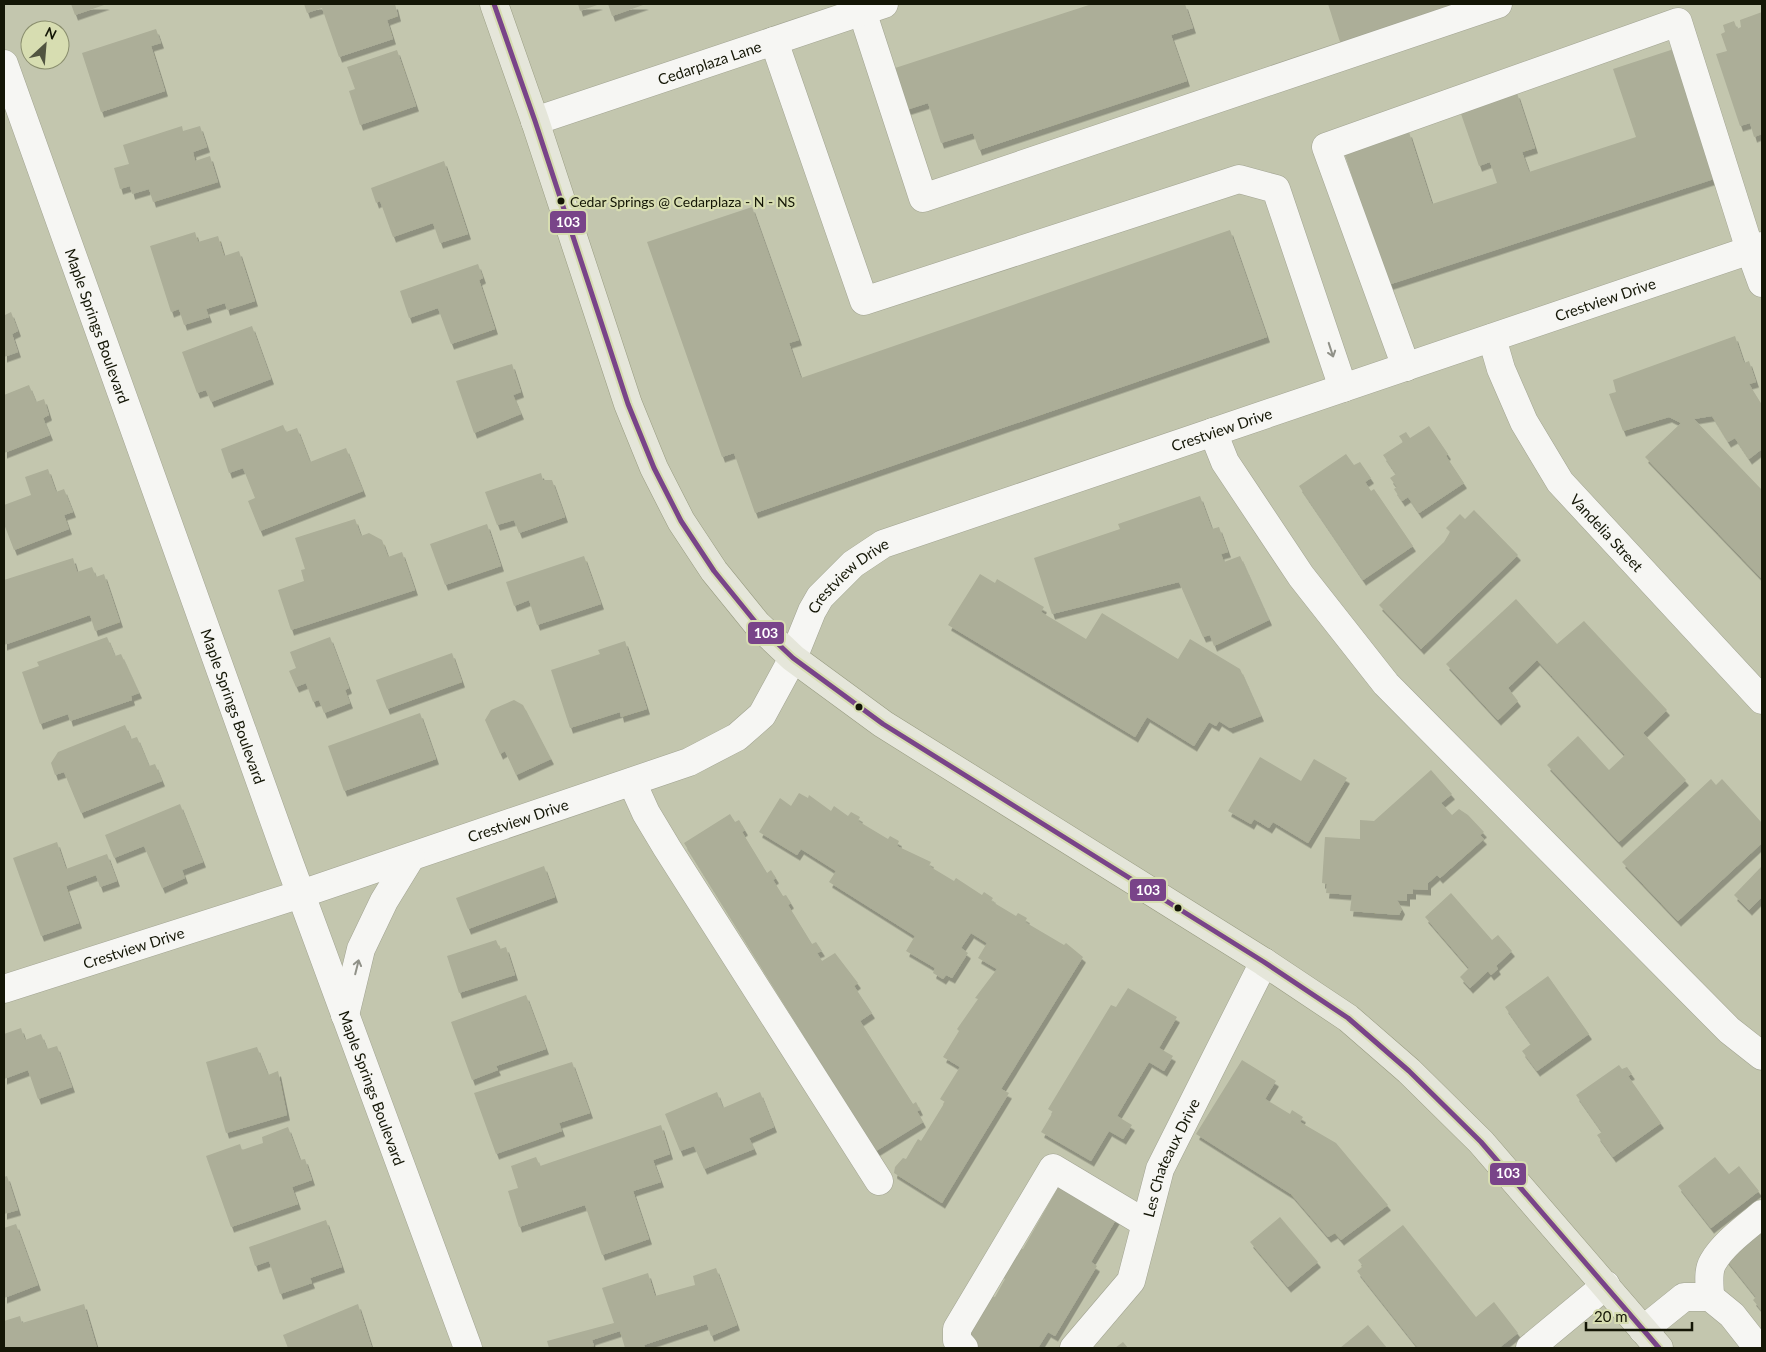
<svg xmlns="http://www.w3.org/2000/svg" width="1766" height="1352" font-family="Lato,sans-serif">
	<defs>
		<filter id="shadow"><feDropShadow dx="3" dy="5.5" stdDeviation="0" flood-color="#0004"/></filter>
	</defs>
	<rect width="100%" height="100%" fill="#c3c6ae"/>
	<!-- building -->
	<g fill="#acae98" filter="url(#shadow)">
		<path d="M 71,4 L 107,4 L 75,15 Z"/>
		<path d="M 304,4 L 395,4 L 398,16 L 387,20 L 393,39 L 339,57 L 322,8 L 307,13 Z"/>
		<path d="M 578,4 L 600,4 L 580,11 Z"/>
		<path d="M 608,4 L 646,4 L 612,16 Z"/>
		<path d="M 1092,4 L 1185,4 L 1193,28 L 1171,35 L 1187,81 L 979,150 L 973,133 L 941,143 L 928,103 L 903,111 L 889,70 Z"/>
		<path d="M 1328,4 L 1469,4 L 1341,45 Z"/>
		<path d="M 1762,12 L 1762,134 L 1754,137 L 1750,123 L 1740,126 L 1716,54 L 1727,51 L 1721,34 L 1725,32 L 1723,25 L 1734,21 L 1737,29 L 1741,27 L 1740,20 Z"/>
		<path d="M 156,29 L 161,43 L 151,46 L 165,91 L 101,112 L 82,53 Z"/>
		<path d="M 1677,48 L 1720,177 L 1388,285 L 1344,152 L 1409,132 L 1432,204 L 1497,183 L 1490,162 L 1479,166 L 1460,111 L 1517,93 L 1535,148 L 1522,152 L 1529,172 L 1636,137 L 1613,69 Z"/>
		<path d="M 397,50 L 416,106 L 360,125 L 349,91 L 355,89 L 347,67 Z"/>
		<path d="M 182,126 L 183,131 L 200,126 L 207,147 L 193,152 L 195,161 L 210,156 L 218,182 L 153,202 L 149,189 L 132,194 L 130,186 L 120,189 L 114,168 L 129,164 L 123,145 Z"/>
		<path d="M 444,161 L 468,234 L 440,243 L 433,223 L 393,237 L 380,201 L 376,203 L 371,188 Z"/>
		<path d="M 752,207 L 799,340 L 789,343 L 801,378 L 1230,230 L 1267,337 L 755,513 L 734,453 L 722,457 L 647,242 Z"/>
		<path d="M 195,232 L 198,242 L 218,236 L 224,256 L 239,251 L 255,301 L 227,310 L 225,303 L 206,309 L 209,317 L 184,325 L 179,309 L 171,312 L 150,246 Z"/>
		<path d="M 478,264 L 483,278 L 479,280 L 495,329 L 451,344 L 438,308 L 409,318 L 400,291 Z"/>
		<path d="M 4,311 L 5,315 L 11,312 L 18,331 L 12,334 L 18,352 L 4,357 Z"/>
		<path d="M 252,326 L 271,379 L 211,402 L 206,390 L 197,393 L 182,352 Z"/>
		<path d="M 1735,336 L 1744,363 L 1749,361 L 1756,382 L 1749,384 L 1762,405 L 1762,449 L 1749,459 L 1735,438 L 1728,442 L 1712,416 L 1694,419 L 1762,490 L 1762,579 L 1645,457 L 1681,423 L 1669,417 L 1623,431 L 1609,394 L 1616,392 L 1613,380 Z"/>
		<path d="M 512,364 L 521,392 L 513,395 L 521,414 L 474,433 L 456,381 Z"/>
		<path d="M 29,385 L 36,402 L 44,399 L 49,415 L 43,418 L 50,435 L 4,453 L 4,395 Z"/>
		<path d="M 283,425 L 286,432 L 297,428 L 310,462 L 346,448 L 363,491 L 260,531 L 248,501 L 255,498 L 243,468 L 229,473 L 221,449 Z"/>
		<path d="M 1429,426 L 1448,454 L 1446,456 L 1464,483 L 1419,513 L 1408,497 L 1402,501 L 1394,489 L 1397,487 L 1390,478 L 1396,474 L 1383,455 L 1403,442 L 1399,436 L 1406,432 L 1410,438 Z"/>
		<path d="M 1346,454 L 1354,465 L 1360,462 L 1371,478 L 1365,482 L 1371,491 L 1374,489 L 1413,546 L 1363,580 L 1299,486 Z"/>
		<path d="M 48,469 L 56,492 L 64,489 L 73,512 L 64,515 L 69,529 L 14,550 L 4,524 L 4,505 L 31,495 L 25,477 Z"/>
		<path d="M 541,473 L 543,480 L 552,480 L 565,517 L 519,533 L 514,520 L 497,525 L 485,492 Z"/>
		<path d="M 1200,496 L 1212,529 L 1219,527 L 1228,552 L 1221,554 L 1224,562 L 1240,556 L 1269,620 L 1214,646 L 1210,635 L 1203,637 L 1179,582 L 1052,614 L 1034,558 L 1120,529 L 1118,524 Z"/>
		<path d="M 1474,510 L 1518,555 L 1421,649 L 1379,605 L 1444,542 L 1450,532 L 1446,528 L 1460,514 L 1465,519 Z"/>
		<path d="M 355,519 L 361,536 L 369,533 L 382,540 L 388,557 L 402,552 L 415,590 L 291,630 L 278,590 L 304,581 L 301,570 L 305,569 L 295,538 Z"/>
		<path d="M 487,524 L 501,566 L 445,585 L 430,544 Z"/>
		<path d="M 584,556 L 601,604 L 537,625 L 529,600 L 514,606 L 506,582 Z"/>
		<path d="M 73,558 L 77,572 L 92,567 L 96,577 L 104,574 L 120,622 L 95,631 L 90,615 L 4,645 L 4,580 Z"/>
		<path d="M 980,574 L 995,583 L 997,579 L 1044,607 L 1041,612 L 1086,639 L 1102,613 L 1178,659 L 1190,639 L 1240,669 L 1261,716 L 1230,728 L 1219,721 L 1216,726 L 1209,722 L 1194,746 L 1147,717 L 1135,737 L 948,625 Z"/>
		<path d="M 1516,599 L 1557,644 L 1584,621 L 1667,710 L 1643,733 L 1686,780 L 1619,842 L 1547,765 L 1578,736 L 1609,770 L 1625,755 L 1537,660 L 1508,688 L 1518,701 L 1498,720 L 1446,664 Z"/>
		<path d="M 107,637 L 115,656 L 121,654 L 139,693 L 131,696 L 132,700 L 70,721 L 68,714 L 40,724 L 22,672 L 39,666 L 37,662 Z"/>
		<path d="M 330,637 L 349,688 L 345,690 L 350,703 L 324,713 L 319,700 L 313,702 L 306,683 L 296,687 L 289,671 L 296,668 L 290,652 Z"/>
		<path d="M 625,641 L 647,709 L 621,717 L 620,712 L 570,728 L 551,670 L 600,654 L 598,650 Z"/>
		<path d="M 452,653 L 462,682 L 387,709 L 376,680 Z"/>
		<path d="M 514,700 L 523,705 L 551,759 L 516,775 L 505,751 L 500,754 L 485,720 L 491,710 Z"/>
		<path d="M 420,713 L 436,759 L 344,791 L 328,746 Z"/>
		<path d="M 125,725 L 131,739 L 137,737 L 149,766 L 155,764 L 162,781 L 81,813 L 64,772 L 55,775 L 51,763 L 58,752 Z"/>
		<path d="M 1260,757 L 1301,781 L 1314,759 L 1347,778 L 1308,843 L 1273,822 L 1269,828 L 1254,819 L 1251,824 L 1228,811 Z"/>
		<path d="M 1431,770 L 1452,794 L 1441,803 L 1452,815 L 1459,809 L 1468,815 L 1484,832 L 1480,835 L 1484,839 L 1440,878 L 1437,875 L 1428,883 L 1428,890 L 1413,889 L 1413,894 L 1407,894 L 1407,901 L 1397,900 L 1402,909 L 1399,915 L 1350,911 L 1352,895 L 1326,893 L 1327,884 L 1322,883 L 1325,837 L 1360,839 L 1360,820 L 1374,821 Z"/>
		<path d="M 1711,779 L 1716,785 L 1722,779 L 1762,823 L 1761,834 L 1762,843 L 1678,921 L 1622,862 Z"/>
		<path d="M 799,793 L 808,798 L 809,795 L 831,811 L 834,806 L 848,816 L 851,812 L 860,817 L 858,821 L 888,839 L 890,836 L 899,841 L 897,846 L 931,862 L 929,866 L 954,881 L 956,878 L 982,895 L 984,892 L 993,898 L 991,901 L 1016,916 L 1018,913 L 1027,918 L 1025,922 L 1064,945 L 1066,943 L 1083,957 L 1001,1089 L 1009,1093 L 942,1203 L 894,1173 L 895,1167 L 903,1158 L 906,1159 L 918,1139 L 921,1141 L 945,1102 L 940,1099 L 960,1067 L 943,1057 L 959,1031 L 957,1029 L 978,999 L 975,998 L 997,969 L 978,958 L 987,943 L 971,933 L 961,948 L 968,953 L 952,978 L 946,975 L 943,979 L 933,973 L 935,968 L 906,951 L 915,936 L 829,882 L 836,871 L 801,849 L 797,855 L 759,832 L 780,798 L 791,806 Z"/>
		<path d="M 180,804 L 203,862 L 182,870 L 185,878 L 162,888 L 144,846 L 114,858 L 105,835 Z"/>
		<path d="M 730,814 L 735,822 L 739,820 L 745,830 L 742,832 L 767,873 L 771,870 L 776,878 L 773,880 L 783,896 L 786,895 L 791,903 L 788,905 L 812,944 L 816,942 L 822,951 L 817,953 L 822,961 L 835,953 L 858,983 L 854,986 L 872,1013 L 860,1021 L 913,1104 L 916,1102 L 920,1110 L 917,1111 L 923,1122 L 876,1151 L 684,843 Z"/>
		<path d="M 57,842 L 66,869 L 107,854 L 117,881 L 100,887 L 96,875 L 66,886 L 79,923 L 41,936 L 13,858 Z"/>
		<path d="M 544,866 L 555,897 L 468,929 L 456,898 Z"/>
		<path d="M 1762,866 L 1762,897 L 1749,910 L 1734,895 Z"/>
		<path d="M 1451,893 L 1492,940 L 1498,935 L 1512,951 L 1496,966 L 1498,969 L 1491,975 L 1488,971 L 1470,988 L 1460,977 L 1469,968 L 1425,917 Z"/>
		<path d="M 496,940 L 500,949 L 506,947 L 515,975 L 459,993 L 447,956 Z"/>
		<path d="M 1548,976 L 1589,1034 L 1537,1071 L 1522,1051 L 1531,1044 L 1505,1007 Z"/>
		<path d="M 1128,988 L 1177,1017 L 1159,1048 L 1173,1056 L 1164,1071 L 1149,1062 L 1117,1116 L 1132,1125 L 1123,1139 L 1109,1131 L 1091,1161 L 1041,1132 L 1053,1112 L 1048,1109 L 1111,1005 L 1116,1007 Z"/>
		<path d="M 526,995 L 546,1049 L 496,1066 L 498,1070 L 472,1080 L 451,1022 Z"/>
		<path d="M 21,1028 L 25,1040 L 41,1034 L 47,1049 L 57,1046 L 72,1087 L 38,1099 L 28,1070 L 4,1079 L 4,1034 Z"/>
		<path d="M 257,1047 L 268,1075 L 278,1071 L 287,1115 L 226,1133 L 206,1062 Z"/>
		<path d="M 1242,1060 L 1276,1081 L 1265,1099 L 1290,1114 L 1292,1110 L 1303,1117 L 1300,1122 L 1336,1143 L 1388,1205 L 1341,1240 L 1335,1233 L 1328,1237 L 1291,1194 L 1196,1134 Z"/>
		<path d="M 572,1062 L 590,1113 L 559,1123 L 562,1131 L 496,1154 L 474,1093 Z"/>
		<path d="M 1619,1065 L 1622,1069 L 1627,1067 L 1632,1074 L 1628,1076 L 1661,1123 L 1613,1157 L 1597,1135 L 1602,1132 L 1576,1095 Z"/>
		<path d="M 717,1092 L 723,1108 L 760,1092 L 774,1127 L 749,1138 L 754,1149 L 704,1169 L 694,1146 L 680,1151 L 665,1114 Z"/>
		<path d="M 661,1125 L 670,1154 L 653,1160 L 661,1182 L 633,1191 L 649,1239 L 602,1255 L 585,1205 L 519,1227 L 508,1191 L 518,1188 L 511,1166 L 536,1157 L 540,1166 Z"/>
		<path d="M 288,1127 L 300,1160 L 305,1159 L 312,1180 L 292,1187 L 298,1204 L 231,1227 L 206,1156 L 240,1144 L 242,1150 L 263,1143 L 262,1137 Z"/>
		<path d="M 1715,1157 L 1729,1174 L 1739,1166 L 1759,1191 L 1711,1228 L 1678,1186 Z"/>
		<path d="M 7,1176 L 18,1210 L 4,1214 L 4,1177 Z"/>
		<path d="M 1060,1184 L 1117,1218 L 1091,1262 L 1097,1266 L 1055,1336 L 1048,1332 L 1038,1348 L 978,1348 L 966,1341 L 992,1296 L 995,1297 L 1005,1279 L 1002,1277 L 1020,1248 L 1023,1249 Z"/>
		<path d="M 1280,1217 L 1318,1262 L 1288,1287 L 1250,1242 Z"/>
		<path d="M 326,1220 L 342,1267 L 310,1278 L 312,1283 L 280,1294 L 269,1261 L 255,1266 L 249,1247 Z"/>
		<path d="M 16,1224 L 38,1285 L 4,1298 L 4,1228 Z"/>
		<path d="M 1403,1225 L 1476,1317 L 1494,1302 L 1518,1333 L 1499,1348 L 1418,1348 L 1357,1271 L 1363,1266 L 1358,1260 Z"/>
		<path d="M 1762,1227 L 1762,1311 L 1753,1300 L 1756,1297 L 1724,1257 Z"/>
		<path d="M 716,1268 L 737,1325 L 711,1336 L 707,1324 L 644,1345 L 645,1348 L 625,1348 L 620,1331 L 592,1340 L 594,1346 L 587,1348 L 549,1348 L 547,1341 L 614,1323 L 602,1288 L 648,1273 L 655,1296 L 695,1285 L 693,1276 Z"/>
		<path d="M 84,1304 L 97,1348 L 4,1348 L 4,1321 L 20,1316 L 22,1323 Z"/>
		<path d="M 358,1304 L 372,1348 L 288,1348 L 283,1335 Z"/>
		<path d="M 1368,1325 L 1387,1348 L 1340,1348 Z"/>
		<path d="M 1123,1342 L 1128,1348 L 1115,1348 Z"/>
	</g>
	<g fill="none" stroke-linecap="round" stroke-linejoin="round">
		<!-- minor casing -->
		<g stroke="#a1a391" stroke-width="29">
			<g id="minor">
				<path d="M 862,11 L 923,198 L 1498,4"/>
				<path d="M 774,41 L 864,301 L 1239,179 L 1276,189 L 1343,388"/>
				<path id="s1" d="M 4,64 L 289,862 L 468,1348"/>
				<path id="s2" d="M 535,121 L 884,4"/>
				<path id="s3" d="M 1492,338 L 1501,369 L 1524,422 L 1560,482 L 1762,700"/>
				<path d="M 1406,367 L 1326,147 L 1678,22 L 1750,250 L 1762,283"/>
				<path d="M 1213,432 L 1225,462 L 1301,576 L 1386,684 L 1729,1030 L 1762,1056"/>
				<path d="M 632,782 L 646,813 L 667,848 L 879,1181"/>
				<path id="s4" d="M 4,989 L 301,894 L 689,762 L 737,737 L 762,715 L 793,658 L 812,611 L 820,597 L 853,564 L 883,544 L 1762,246"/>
				<path d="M 345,1015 L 361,949 L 384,901 L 411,857"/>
				<path d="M 1710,1297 C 1710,1286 1707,1272 1713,1262 C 1724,1243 1746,1228 1762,1214"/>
				<path d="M 1643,1330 L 1684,1297 L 1710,1297 L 1732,1315 L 1758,1348"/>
				<path d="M 964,1348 L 957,1340 L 957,1329 L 1053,1168 L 1145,1223"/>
				<path id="s5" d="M 1074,1348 L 1131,1281 L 1160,1169 L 1264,962"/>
				<path d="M 1530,1348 L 1606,1285"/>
			</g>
		</g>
		<!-- major casing -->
		<g stroke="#989b81" stroke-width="29">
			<path id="major" d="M 494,4 L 535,121 L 628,404 L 654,468 L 681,521 L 714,571 L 757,624 L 793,658 L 883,724 L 1264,962 L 1348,1018 L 1409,1071 L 1481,1142 L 1659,1348"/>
		</g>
		<!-- minor -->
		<use href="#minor" stroke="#f6f6f3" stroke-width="28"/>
		<!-- major -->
		<use href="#major" stroke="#e5e6da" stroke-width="28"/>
		<!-- bus-1 casing -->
		<g stroke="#d7ddb1" stroke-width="9">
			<path id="bus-1" d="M 494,4 L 535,121 L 628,404 L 654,468 L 681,521 L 714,571 L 757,624 L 793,658 L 883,724 L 1264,962 L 1348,1018 L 1409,1071 L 1481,1142 L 1659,1348"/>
		</g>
		<!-- bus-1 -->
		<use href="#bus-1" stroke="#794489" stroke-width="5"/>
	</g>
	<!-- one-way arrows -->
	<defs><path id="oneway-shaft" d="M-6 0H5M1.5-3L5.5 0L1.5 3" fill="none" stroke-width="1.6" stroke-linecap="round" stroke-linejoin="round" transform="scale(1.25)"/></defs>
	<g stroke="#909188">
		<use href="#oneway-shaft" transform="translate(1331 350) rotate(72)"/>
		<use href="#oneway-shaft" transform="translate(357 967) rotate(-76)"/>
	</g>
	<!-- markers -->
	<g fill="#141606" stroke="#d7ddb1" stroke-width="2">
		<circle cx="561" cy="201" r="4.5"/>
		<circle cx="859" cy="707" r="4.5"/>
		<circle cx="1178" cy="908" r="4.5"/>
	</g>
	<g text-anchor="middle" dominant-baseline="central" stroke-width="4.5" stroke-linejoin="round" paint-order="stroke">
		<!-- bus labels -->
		<g font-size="14" fill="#141606" stroke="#d7ddb1" text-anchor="start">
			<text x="570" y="201">Cedar Springs @ Cedarplaza - N - NS</text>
		</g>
		<!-- street labels -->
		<g font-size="15" fill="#141606" stroke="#d7ddb1">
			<text stroke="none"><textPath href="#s2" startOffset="184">Cedarplaza Lane</textPath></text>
			<text stroke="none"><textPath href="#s4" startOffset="1786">Crestview Drive</textPath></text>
			<text stroke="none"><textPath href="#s1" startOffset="278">Maple Springs Boulevard</textPath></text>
			<text stroke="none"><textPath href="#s4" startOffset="1381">Crestview Drive</textPath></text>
			<text stroke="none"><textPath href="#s3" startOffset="229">Vandelia Street</textPath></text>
			<text stroke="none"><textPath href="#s4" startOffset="976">Crestview Drive</textPath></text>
			<text stroke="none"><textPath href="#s1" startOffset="682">Maple Springs Boulevard</textPath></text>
			<text stroke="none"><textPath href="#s4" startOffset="541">Crestview Drive</textPath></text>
			<text stroke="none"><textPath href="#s4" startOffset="136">Crestview Drive</textPath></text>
			<text stroke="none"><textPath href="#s1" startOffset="1088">Maple Springs Boulevard</textPath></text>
			<text stroke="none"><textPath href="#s5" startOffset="218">Les Chateaux Drive</textPath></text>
		</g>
	</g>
	<g stroke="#d7ddb1" stroke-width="2">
		<rect x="549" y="210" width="38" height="24" rx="5" fill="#794489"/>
		<rect x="747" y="621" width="38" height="24" rx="5" fill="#794489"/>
		<rect x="1129" y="878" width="38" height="24" rx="5" fill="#794489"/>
		<rect x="1489" y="1162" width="38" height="24" rx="5" fill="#794489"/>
	</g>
	<g font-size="14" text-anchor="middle" font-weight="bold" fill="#fff">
		<text x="568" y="227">103</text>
		<text x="766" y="638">103</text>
		<text x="1148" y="895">103</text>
		<text x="1508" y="1178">103</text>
	</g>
	<!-- border -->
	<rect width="1766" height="1352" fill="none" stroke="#141606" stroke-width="10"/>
	<!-- north arrow -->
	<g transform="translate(45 45) rotate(26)"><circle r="24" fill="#d7ddb1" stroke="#898d6d"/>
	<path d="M0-4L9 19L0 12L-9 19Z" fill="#515441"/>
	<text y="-8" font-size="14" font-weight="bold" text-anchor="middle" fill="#141606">N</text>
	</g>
	<!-- scale -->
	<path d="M1586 1322v8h106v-8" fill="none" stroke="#141606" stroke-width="2.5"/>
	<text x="1594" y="1322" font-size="15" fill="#141606" stroke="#d7ddb1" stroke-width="4" paint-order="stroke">20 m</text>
</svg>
